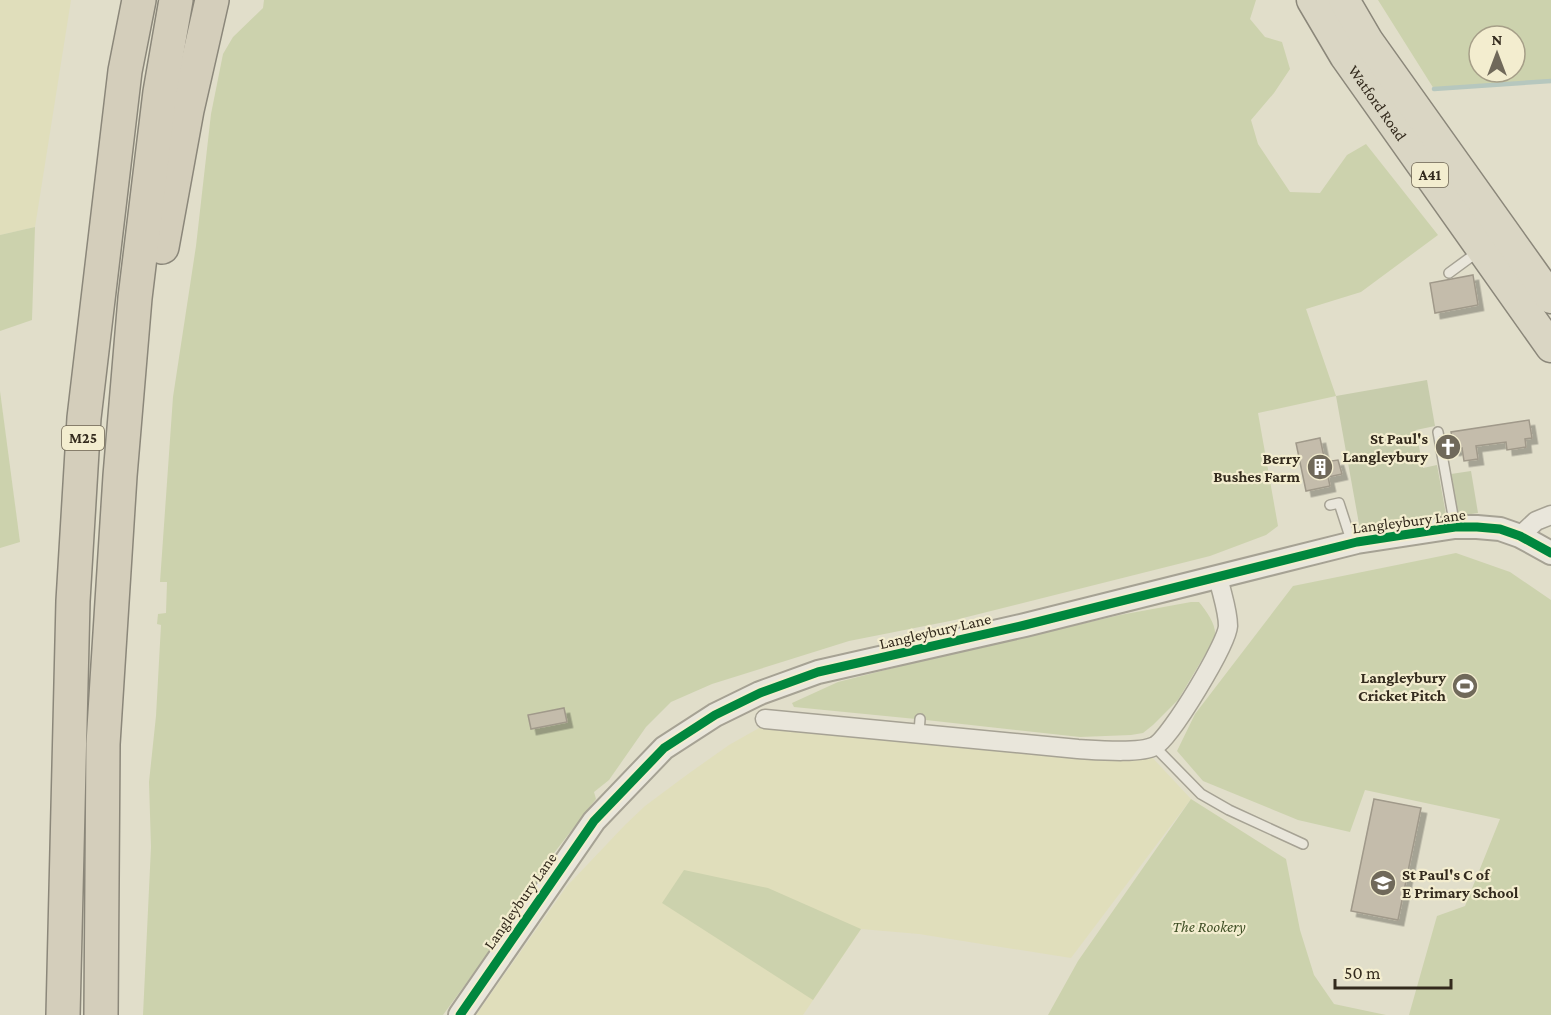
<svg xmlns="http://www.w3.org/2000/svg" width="1551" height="1015" font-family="'Crimson Pro',serif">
	<defs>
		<filter id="shadow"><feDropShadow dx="5.5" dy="5.5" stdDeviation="0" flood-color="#0004"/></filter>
	</defs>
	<rect width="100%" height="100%" fill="#e1deca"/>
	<!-- farmland -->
	<g fill="#e0debb">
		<path d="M 0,0 L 71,0 L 35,227 L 0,235 Z"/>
		<path d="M 766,724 L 1149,754 L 1191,799 L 1071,958 L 919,934 L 861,929 L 803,1015 L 476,1015 L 567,886 L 625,825 L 645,806 L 688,774 L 729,745 Z"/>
	</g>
	<!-- green -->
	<g fill="#ccd2ad" fill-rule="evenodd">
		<path d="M 264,0 L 1256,0 L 1250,19 L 1265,37 L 1282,42 L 1290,69 L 1274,93 L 1251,120 L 1258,144 L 1290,192 L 1320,193 L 1347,155 L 1366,144 L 1438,235 L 1361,292 L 1306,309 L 1336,396 L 1258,413 L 1278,526 L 1266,535 L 1210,556 L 955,620 L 849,641 L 712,684 L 671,702 L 646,727 L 609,780 L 594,792 L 596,799 L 554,853 L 553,864 L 443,1015 L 143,1015 L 151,847 L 149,782 L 156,716 L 161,625 L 157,624 L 158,614 L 166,613 L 167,582 L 160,582 L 173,397 L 196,246 L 211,114 L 223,54 L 233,37 L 263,8 Z"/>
		<path d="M 1378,0 L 1551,0 L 1551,81 L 1434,89 ZM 1479,36 L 1515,36 L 1515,72 L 1479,72 Z"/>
		<path d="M 35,227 L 32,320 L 0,331 L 0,235 Z"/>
		<path d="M 0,391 L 20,542 L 0,548 Z"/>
		<path d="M 1456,553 L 1510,572 L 1551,600 L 1551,1015 L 1409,1015 L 1437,916 L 1465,906 L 1500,819 L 1365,790 L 1350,832 L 1298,820 L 1203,781 L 1177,751 L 1195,714 L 1293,586 Z"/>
		<path d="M 1191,602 L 1199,602 C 1207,612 1217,625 1215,638 L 1178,700 L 1153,725 L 1143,733 L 1131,735 L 1080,737 L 926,720 L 794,707 L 792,703 L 838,682 L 913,663 L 1120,615 Z"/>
		<path d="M 1191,799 L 1286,859 L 1300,930 L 1314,975 L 1334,1004 L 1386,1015 L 1048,1015 L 1078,961 Z"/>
		<path d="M 684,870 L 768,888 L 861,929 L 813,1000 L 662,903 Z"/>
	</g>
	<!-- cemetery -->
	<g fill="#c7ccac">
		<path d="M 1427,380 L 1435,426 L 1416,430 L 1423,468 L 1437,465 L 1447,520 L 1361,535 L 1336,396 Z"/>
		<path d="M 1471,471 L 1478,513 L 1458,516 L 1451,474 Z"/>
	</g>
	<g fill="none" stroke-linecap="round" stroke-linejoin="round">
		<!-- stream -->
		<path stroke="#b6c7be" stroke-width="4.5" d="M 1434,89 L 1551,81"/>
	</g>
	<!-- building -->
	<g fill="#c4bcab" stroke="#a0998a" stroke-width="1.5" filter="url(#shadow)">
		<path d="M 1473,275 L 1478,305 L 1435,313 L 1430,283 Z"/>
		<path d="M 1529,420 L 1532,438 L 1525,439 L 1526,447 L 1507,450 L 1506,442 L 1476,446 L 1478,459 L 1464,461 L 1462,448 L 1454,450 L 1451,432 Z"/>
		<path d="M 1320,438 L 1325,462 L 1338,460 L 1342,474 L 1328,477 L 1330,486 L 1306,491 L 1296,443 Z"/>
		<path d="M 564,708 L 567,722 L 531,729 L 528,715 Z"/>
		<path d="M 1374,799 L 1421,808 L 1398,920 L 1351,911 Z"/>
	</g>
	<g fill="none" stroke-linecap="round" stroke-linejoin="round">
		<!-- service casing -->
		<g stroke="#a6a294" stroke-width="12">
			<g id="service">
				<path d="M 1449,273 L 1479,251"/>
				<path d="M 1438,432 L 1455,527"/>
				<path d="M 1330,505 L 1339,503 L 1352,543"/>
				<path d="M 919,733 L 920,719"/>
				<path d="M 1154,746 L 1201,794 L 1229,810 L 1303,844"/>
			</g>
		</g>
		<!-- minor casing -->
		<g stroke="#a6a294" stroke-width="21">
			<g id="minor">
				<path d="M 1520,536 L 1536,521 L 1551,515"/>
				<path d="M 765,719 L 1078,749 C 1096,750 1140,754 1155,746 C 1171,737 1227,644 1228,626 C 1228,610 1221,592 1218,576"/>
			</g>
		</g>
		<!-- tertiary casing -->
		<g stroke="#a6a294" stroke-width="26">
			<path id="tertiary" d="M 460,1015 L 594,821 L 664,748 L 715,715 L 760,693 L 818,672 L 1025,625 L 1357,542 L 1455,527 L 1477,527 L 1500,529 L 1520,536 L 1551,553"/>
		</g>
		<!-- trunk casing -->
		<g stroke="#8b877a" stroke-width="33">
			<g id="trunk">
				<path id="s1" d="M 1312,0 L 1345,56 L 1551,347"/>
				<path d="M 1344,0 L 1368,41 L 1551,298"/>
			</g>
		</g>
		<!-- motorway casing -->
		<g stroke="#8b877a" stroke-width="36">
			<g id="motorway">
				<path d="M 162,247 L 187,110 L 212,0"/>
				<path d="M 63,1015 L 73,601 L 84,418 L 125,71 L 139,0"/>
				<path d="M 101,1015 L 103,744 L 120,476 L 135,298 L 160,92 L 176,0"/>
			</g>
		</g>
		<!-- service -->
		<use href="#service" stroke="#e9e6db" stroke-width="9"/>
		<!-- minor -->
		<use href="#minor" stroke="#e9e6db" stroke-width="18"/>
		<!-- tertiary -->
		<use href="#tertiary" stroke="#e9e6db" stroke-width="22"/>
		<!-- trunk -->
		<use href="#trunk" stroke="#dad6c4" stroke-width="30"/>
		<!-- motorway -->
		<use href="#motorway" stroke="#d4cebb" stroke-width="33"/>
		<!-- cycleway casing -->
		<g stroke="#f3edcf" stroke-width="13">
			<path id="cycleway" d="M 460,1015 L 594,821 L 664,748 L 715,715 L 760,693 L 818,672 L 1025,625 L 1357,542 L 1455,527 L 1477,527 L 1500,529 L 1520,536 L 1551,553"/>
		</g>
		<!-- cycleway -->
		<use href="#cycleway" stroke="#00873e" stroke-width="9"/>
	</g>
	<!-- icons -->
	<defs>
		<g id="church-disc" transform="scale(1.35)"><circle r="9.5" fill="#70695a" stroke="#f3edcf"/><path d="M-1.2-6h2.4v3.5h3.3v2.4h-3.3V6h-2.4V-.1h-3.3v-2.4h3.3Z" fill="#fff"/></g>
		<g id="building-disc" transform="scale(1.35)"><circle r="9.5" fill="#70695a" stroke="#f3edcf"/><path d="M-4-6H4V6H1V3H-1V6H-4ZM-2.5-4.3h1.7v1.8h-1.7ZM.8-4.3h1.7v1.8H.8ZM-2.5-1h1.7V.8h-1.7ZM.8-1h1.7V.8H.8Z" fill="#fff"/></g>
		<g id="stadium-disc" transform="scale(1.35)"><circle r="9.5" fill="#70695a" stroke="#f3edcf"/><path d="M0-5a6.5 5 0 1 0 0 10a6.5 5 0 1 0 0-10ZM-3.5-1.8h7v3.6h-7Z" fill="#fff"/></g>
		<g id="school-disc" transform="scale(1.35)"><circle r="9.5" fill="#70695a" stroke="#f3edcf"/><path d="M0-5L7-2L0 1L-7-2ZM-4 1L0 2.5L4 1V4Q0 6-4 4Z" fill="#fff"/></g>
	</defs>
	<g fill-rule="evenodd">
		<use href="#church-disc" x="1448" y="447"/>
		<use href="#building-disc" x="1320" y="467"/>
		<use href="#stadium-disc" x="1465" y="686"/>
		<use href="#school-disc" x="1383" y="883"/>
	</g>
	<g text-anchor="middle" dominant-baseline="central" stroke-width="4.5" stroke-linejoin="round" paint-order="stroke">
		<!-- shield labels -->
		<g fill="#f3edcf" stroke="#6d6452" stroke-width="1.5">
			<rect x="1412" y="163" width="36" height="24" rx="4.5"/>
			<rect x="62" y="426" width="42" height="24" rx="4.5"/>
		</g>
		<g font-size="15" font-weight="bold" fill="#332a1d">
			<text x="1430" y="175">A41</text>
			<text x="83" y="438">M25</text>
		</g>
		<!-- street labels -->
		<g font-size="16" fill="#332a1d" stroke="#f3edcf">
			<text stroke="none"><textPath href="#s1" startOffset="122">Watford Road</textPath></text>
			<text transform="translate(1409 521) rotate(-7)">Langleybury Lane</text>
			<text transform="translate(935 631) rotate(-13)">Langleybury Lane</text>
			<text transform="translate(520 901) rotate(-55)">Langleybury Lane</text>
		</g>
		<!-- poi labels -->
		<g font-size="16" font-weight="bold" fill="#332a1d" stroke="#f3edcf" text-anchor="end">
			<text x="1428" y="438">St Paul's<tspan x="1428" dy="18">Langleybury</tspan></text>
			<text x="1300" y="458">Berry<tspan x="1300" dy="18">Bushes Farm</tspan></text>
			<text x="1446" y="677">Langleybury<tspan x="1446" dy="18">Cricket Pitch</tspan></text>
			<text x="1402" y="874" text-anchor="start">St Paul's C of<tspan x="1402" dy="18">E Primary School</tspan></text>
		</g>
		<!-- park labels -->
		<g font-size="16" font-style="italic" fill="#3e4e24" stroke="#f3edcf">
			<text x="1209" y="926">The Rookery</text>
		</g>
	</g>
	<!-- north arrow -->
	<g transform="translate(1497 54)"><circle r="28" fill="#f3edcf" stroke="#a69f88" stroke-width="1.5"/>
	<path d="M0-4.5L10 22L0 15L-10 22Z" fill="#70695a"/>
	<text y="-9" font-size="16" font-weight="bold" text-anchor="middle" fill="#332a1d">N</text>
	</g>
	<!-- scale -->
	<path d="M1335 979v9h116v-9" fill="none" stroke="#332a1d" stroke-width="3"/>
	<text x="1344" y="979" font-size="18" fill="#332a1d" stroke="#f3edcf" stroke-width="4.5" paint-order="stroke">50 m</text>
</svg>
